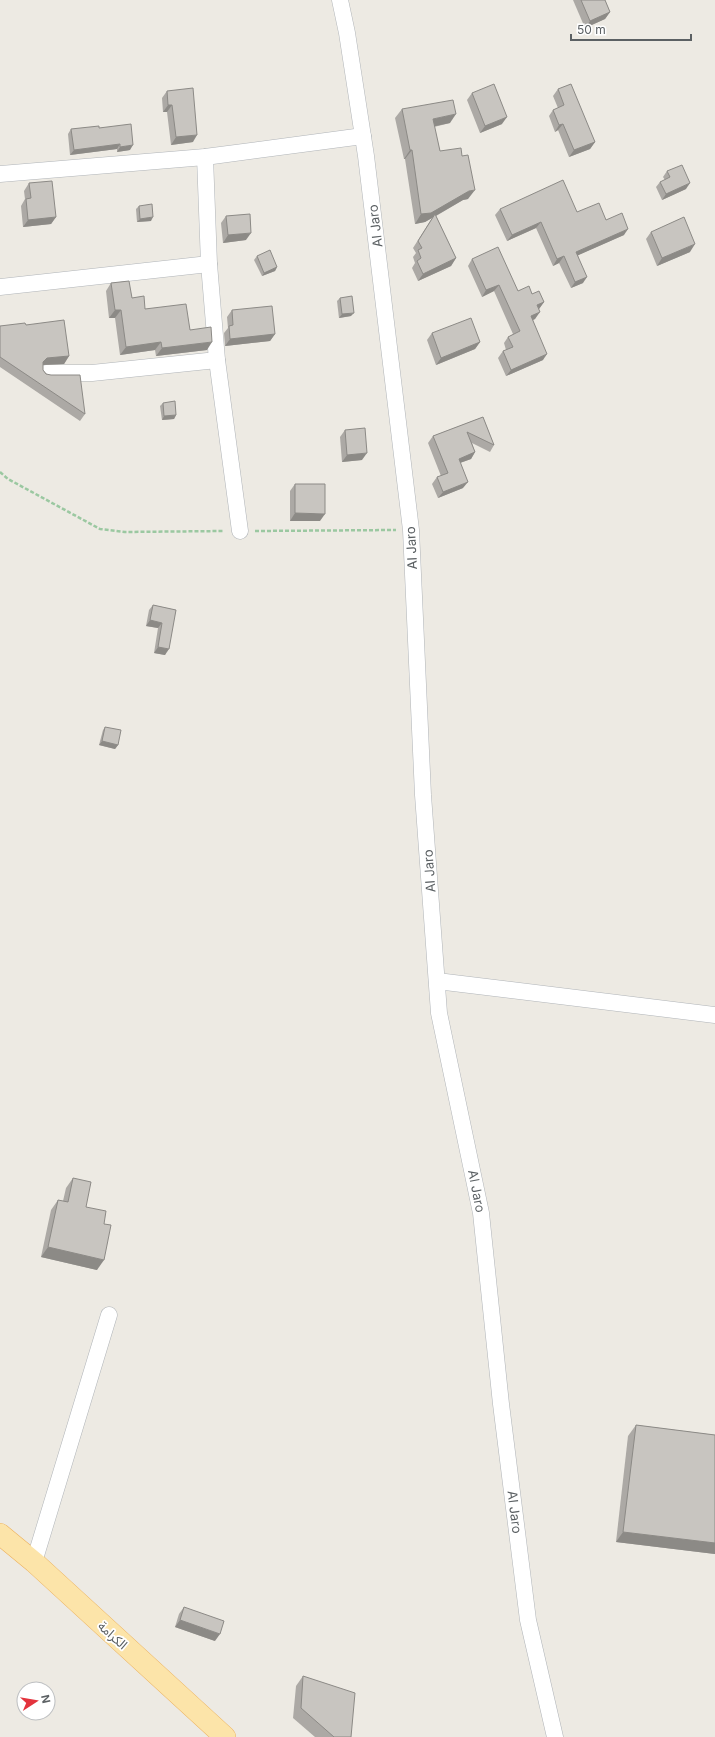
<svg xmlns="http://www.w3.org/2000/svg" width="715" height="1737" font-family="Inter,'Noto Sans Arabic',sans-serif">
	<rect width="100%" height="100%" fill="#edeae3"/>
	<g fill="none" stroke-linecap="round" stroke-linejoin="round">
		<!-- minor casing -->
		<g stroke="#b0b4b8" stroke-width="17">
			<g id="minor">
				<path d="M 340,0 L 347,33 L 366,156 L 411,530 L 423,795 L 439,1013 L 481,1213 L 501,1404 L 528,1620 L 555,1737"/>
				<path d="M 205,157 L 209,264 L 217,360 L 240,531"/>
				<path d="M 0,174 L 205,157 L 363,136"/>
				<path d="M 0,287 L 209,264"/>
				<path d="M 46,373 L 92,373 L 217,360"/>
				<path d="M 437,981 L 715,1015"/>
				<path d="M 34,1562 L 109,1315"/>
			</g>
		</g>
		<!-- major casing -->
		<g stroke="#ecb15d" stroke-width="22">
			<path id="major" d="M 0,1534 L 34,1562 L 225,1737"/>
		</g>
		<!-- path -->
		<g stroke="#9bc8a1" stroke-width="2.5" stroke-dasharray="4 2" stroke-linecap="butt">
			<path d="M 0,472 L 8,479 L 100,529 L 125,532 L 224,531"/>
			<path d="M 255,531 L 396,530"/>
		</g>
		<!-- minor -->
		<use href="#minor" stroke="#fff" stroke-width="16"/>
		<!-- major -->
		<use href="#major" stroke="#fce4a9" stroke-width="21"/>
	</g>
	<!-- wall -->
	<g fill="#aca9a5">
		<path d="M 573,0 L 605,0 L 610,12 L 605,19 L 585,28 Z"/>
		<path d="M 558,89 L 595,142 L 590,149 L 569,157 L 558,130 L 555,132 L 549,116 L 553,110 L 558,108 L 553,96 Z"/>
		<path d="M 167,91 L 193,142 L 171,145 L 167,112 L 163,112 L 162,98 Z"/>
		<path d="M 472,93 L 502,124 L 480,133 L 467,100 Z"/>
		<path d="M 402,109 L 450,123 L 434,127 L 440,151 L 468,199 L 463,200 L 436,216 L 456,258 L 451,266 L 418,281 L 412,268 L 415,263 L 413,257 L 416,253 L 413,248 L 432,218 L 425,222 L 415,224 L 405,159 L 404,159 L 395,118 Z"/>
		<path d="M 99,128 L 130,150 L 117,152 L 117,149 L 70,155 L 68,134 L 71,129 Z"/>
		<path d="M 667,171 L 686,189 L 662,200 L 656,187 L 660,182 L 665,180 L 663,177 Z"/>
		<path d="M 29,183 L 56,217 L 51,224 L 23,227 L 21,206 L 25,199 L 24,191 Z"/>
		<path d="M 139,206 L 151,221 L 137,222 L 136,209 Z"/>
		<path d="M 500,209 L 577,212 L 606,220 L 624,235 L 578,255 L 583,283 L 571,288 L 559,263 L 553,266 L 536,228 L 507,241 L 495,215 Z"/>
		<path d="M 226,216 L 246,240 L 223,243 L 221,223 Z"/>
		<path d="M 651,232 L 690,252 L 657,266 L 646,239 Z"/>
		<path d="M 257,256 L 277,267 L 275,271 L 262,276 L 254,260 Z"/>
		<path d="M 472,259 L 518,291 L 532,294 L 544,302 L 539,309 L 535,319 L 533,320 L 543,360 L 506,376 L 498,358 L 503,351 L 506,350 L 504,343 L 508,337 L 513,334 L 494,291 L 482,297 L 468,266 Z"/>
		<path d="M 111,283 L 132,298 L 145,309 L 190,330 L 207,350 L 156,356 L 155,350 L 120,355 L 115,318 L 109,318 L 106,291 Z"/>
		<path d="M 340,298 L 351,316 L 339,318 L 337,301 Z"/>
		<path d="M 232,310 L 275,334 L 270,341 L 225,346 L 224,333 L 228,328 L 227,317 Z"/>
		<path d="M 26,325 L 69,356 L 64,364 L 43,365 L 43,370 L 85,414 L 80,421 L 0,367 L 0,326 Z"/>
		<path d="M 432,333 L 480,342 L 475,349 L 436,365 L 427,340 Z"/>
		<path d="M 163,403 L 176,415 L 174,419 L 162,420 L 160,406 Z"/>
		<path d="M 483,417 L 494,445 L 490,452 L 472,443 L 475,452 L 471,459 L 460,463 L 463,488 L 438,498 L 432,484 L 437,477 L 441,476 L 428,443 L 433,436 Z"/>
		<path d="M 345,430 L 362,460 L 342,462 L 340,437 Z"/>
		<path d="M 295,484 L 320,521 L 290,521 L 290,491 Z"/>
		<path d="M 153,605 L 176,610 L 165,655 L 154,653 L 158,628 L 146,626 L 149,610 Z"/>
		<path d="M 105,727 L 118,745 L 115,749 L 99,745 L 103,730 Z"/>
		<path d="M 73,1178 L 86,1207 L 104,1224 L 97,1270 L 41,1257 L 51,1210 L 58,1200 L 63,1201 L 66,1188 Z"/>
		<path d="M 636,1425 L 715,1435 L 715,1554 L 616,1542 L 628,1436 Z"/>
		<path d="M 184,1607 L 215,1641 L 175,1627 L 179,1614 Z"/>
		<path d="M 303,1676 L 351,1737 L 315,1737 L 293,1718 L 296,1686 Z"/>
	</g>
	<!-- shaded-wall -->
	<g fill="#8c8a86">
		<path d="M 610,12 L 605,19 L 585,28 L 590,21 Z"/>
		<path d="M 168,105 L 172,105 L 167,112 L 163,112 Z"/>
		<path d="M 456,114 L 450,123 L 426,128 L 433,119 Z"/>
		<path d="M 507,117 L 502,124 L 480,133 L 485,126 Z"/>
		<path d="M 563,124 L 558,130 L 555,132 L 559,125 Z"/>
		<path d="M 197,135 L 193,142 L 171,145 L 176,137 Z"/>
		<path d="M 595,142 L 590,149 L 569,157 L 574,150 Z"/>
		<path d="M 120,144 L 117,149 L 70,155 L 74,150 Z"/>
		<path d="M 133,145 L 130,150 L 117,152 L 120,147 Z"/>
		<path d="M 410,150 L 412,150 L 405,159 L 404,159 Z"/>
		<path d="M 690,183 L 686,189 L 662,200 L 666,194 Z"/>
		<path d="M 475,190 L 468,199 L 463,200 L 425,222 L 415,224 L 421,214 L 469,191 Z"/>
		<path d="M 56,217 L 51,224 L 23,227 L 28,220 Z"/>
		<path d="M 153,217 L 151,221 L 137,222 L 140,219 Z"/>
		<path d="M 541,222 L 536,228 L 507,241 L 512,235 Z"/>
		<path d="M 628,229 L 624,235 L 572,258 L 576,252 Z"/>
		<path d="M 251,233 L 246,240 L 223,243 L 228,235 Z"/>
		<path d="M 695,244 L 690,252 L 657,266 L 662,258 Z"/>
		<path d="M 564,256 L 559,263 L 553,266 L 557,259 Z"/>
		<path d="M 456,258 L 451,266 L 418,281 L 423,274 Z"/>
		<path d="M 277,267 L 275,271 L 262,276 L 264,273 Z"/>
		<path d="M 587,277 L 583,283 L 571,288 L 575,282 Z"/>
		<path d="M 499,285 L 494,291 L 482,297 L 486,290 Z"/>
		<path d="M 544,302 L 539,309 L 537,305 Z"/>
		<path d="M 115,310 L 121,310 L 115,318 L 109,318 Z"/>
		<path d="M 540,312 L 535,319 L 526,323 L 531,316 Z"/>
		<path d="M 354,313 L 351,316 L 339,318 L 342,314 Z"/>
		<path d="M 275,334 L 270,341 L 225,346 L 230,339 Z"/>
		<path d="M 161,342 L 155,350 L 120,355 L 126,347 Z"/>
		<path d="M 212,342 L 207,350 L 156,356 L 162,348 Z"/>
		<path d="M 480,342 L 475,349 L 436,365 L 441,358 Z"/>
		<path d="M 547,354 L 543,360 L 506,376 L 511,370 Z"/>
		<path d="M 69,356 L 64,364 L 42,365 L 43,362 L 47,358 Z"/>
		<path d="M 176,415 L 174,419 L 162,420 L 164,416 Z"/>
		<path d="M 475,452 L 471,459 L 454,465 L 459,459 Z"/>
		<path d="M 367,453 L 362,460 L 342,462 L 347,455 Z"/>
		<path d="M 468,482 L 463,488 L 438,498 L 443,492 Z"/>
		<path d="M 295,513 L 325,514 L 320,521 L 290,521 Z"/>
		<path d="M 150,620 L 162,623 L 158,628 L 146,626 Z"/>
		<path d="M 158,647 L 169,649 L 165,655 L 154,653 Z"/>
		<path d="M 102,741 L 118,745 L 115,749 L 99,745 Z"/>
		<path d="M 48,1247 L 104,1260 L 97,1270 L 41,1257 Z"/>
		<path d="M 623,1532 L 715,1543 L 715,1554 L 616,1542 Z"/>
		<path d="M 180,1620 L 220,1634 L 215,1641 L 175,1627 Z"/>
	</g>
	<!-- building -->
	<g fill="#c8c5c0" stroke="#8c8a86">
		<path d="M 581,0 L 605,0 L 610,12 L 590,21 Z"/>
		<path d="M 494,84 L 507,117 L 485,126 L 472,93 Z"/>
		<path d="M 571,84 L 595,142 L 574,150 L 563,124 L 559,125 L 553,110 L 564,105 L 558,89 Z"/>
		<path d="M 193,88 L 197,135 L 176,137 L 172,105 L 168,105 L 167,91 Z"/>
		<path d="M 453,100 L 456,114 L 433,119 L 440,151 L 461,148 L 462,156 L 468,155 L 475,190 L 469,191 L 431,213 L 421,214 L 412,150 L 410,150 L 402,109 Z"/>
		<path d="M 131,124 L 133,145 L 120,147 L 120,144 L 74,150 L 71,129 L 99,126 L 99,128 Z"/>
		<path d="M 682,165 L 690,183 L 666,194 L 660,182 L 670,177 L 667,171 Z"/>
		<path d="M 563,180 L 577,212 L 599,203 L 606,220 L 622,213 L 628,229 L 576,252 L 587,277 L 575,282 L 564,256 L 557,259 L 541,222 L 512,235 L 500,209 Z"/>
		<path d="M 52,181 L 56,217 L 28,220 L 26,199 L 31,198 L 29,183 Z"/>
		<path d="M 152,204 L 153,217 L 140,219 L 139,206 Z"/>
		<path d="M 250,214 L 251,233 L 228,235 L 226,216 Z"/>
		<path d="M 435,214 L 456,258 L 423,274 L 417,261 L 421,258 L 418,250 L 422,248 L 418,241 Z"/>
		<path d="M 684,217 L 695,244 L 662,258 L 651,232 Z"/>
		<path d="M 498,247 L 518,291 L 529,286 L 532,294 L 539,291 L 544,302 L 537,305 L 540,312 L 531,316 L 547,354 L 511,370 L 503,351 L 513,347 L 508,337 L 520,331 L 499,285 L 486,290 L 472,259 Z"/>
		<path d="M 270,250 L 277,267 L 264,273 L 257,256 Z"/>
		<path d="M 129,281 L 132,298 L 144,296 L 145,309 L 186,304 L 190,330 L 211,327 L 212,342 L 162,348 L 161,342 L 126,347 L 121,310 L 115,310 L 111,283 Z"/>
		<path d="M 352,296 L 354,313 L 342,314 L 340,298 Z"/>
		<path d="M 272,306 L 275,334 L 230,339 L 229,326 L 233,325 L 232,310 Z"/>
		<path d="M 471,318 L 480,342 L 441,358 L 432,333 Z"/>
		<path d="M 64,320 L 69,356 L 47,358 L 43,362 L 43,370 L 46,374 L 51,375 L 80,375 L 85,414 L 0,357 L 0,326 L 25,323 L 26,325 Z"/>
		<path d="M 175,401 L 176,415 L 164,416 L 163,403 Z"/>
		<path d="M 483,417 L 494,445 L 467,432 L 475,452 L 459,459 L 468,482 L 443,492 L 437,477 L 448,473 L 433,436 Z"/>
		<path d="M 365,428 L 367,453 L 347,455 L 345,430 Z"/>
		<path d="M 295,484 L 325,484 L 325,514 L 295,513 Z"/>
		<path d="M 153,605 L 176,610 L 169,649 L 158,647 L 162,623 L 150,620 Z"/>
		<path d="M 105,727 L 121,730 L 118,745 L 102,741 Z"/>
		<path d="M 73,1178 L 91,1182 L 86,1207 L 106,1211 L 104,1224 L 111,1225 L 104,1260 L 48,1247 L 58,1200 L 68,1202 Z"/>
		<path d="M 636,1425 L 715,1435 L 715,1543 L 623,1532 Z"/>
		<path d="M 184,1607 L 224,1621 L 220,1634 L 180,1620 Z"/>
		<path d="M 303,1676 L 355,1693 L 351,1737 L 334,1737 L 301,1708 Z"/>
	</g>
	<g text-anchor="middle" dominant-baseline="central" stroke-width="3.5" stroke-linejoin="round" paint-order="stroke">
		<!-- street labels -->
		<g font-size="13" fill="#5b6063" stroke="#fff">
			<text transform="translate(375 226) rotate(-97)">Al Jaro</text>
			<text transform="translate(411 548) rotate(-93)">Al Jaro</text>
			<text transform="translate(429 871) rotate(-94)">Al Jaro</text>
			<text transform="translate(477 1191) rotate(79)">Al Jaro</text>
			<text transform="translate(515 1512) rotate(83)">Al Jaro</text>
			<text transform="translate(113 1635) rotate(42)">الكرامة</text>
		</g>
	</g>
	<!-- north arrow -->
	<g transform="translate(36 1701) rotate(78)"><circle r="19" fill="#ffffff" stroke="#bdbfc1"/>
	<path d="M0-3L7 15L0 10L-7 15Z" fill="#e3333d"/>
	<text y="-6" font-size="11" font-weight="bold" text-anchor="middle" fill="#5b6063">N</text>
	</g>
	<!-- scale -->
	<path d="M571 34v6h120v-6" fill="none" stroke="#5b6063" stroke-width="2"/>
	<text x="577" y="34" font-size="12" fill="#5b6063" stroke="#ffffff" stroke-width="3" paint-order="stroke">50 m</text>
</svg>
